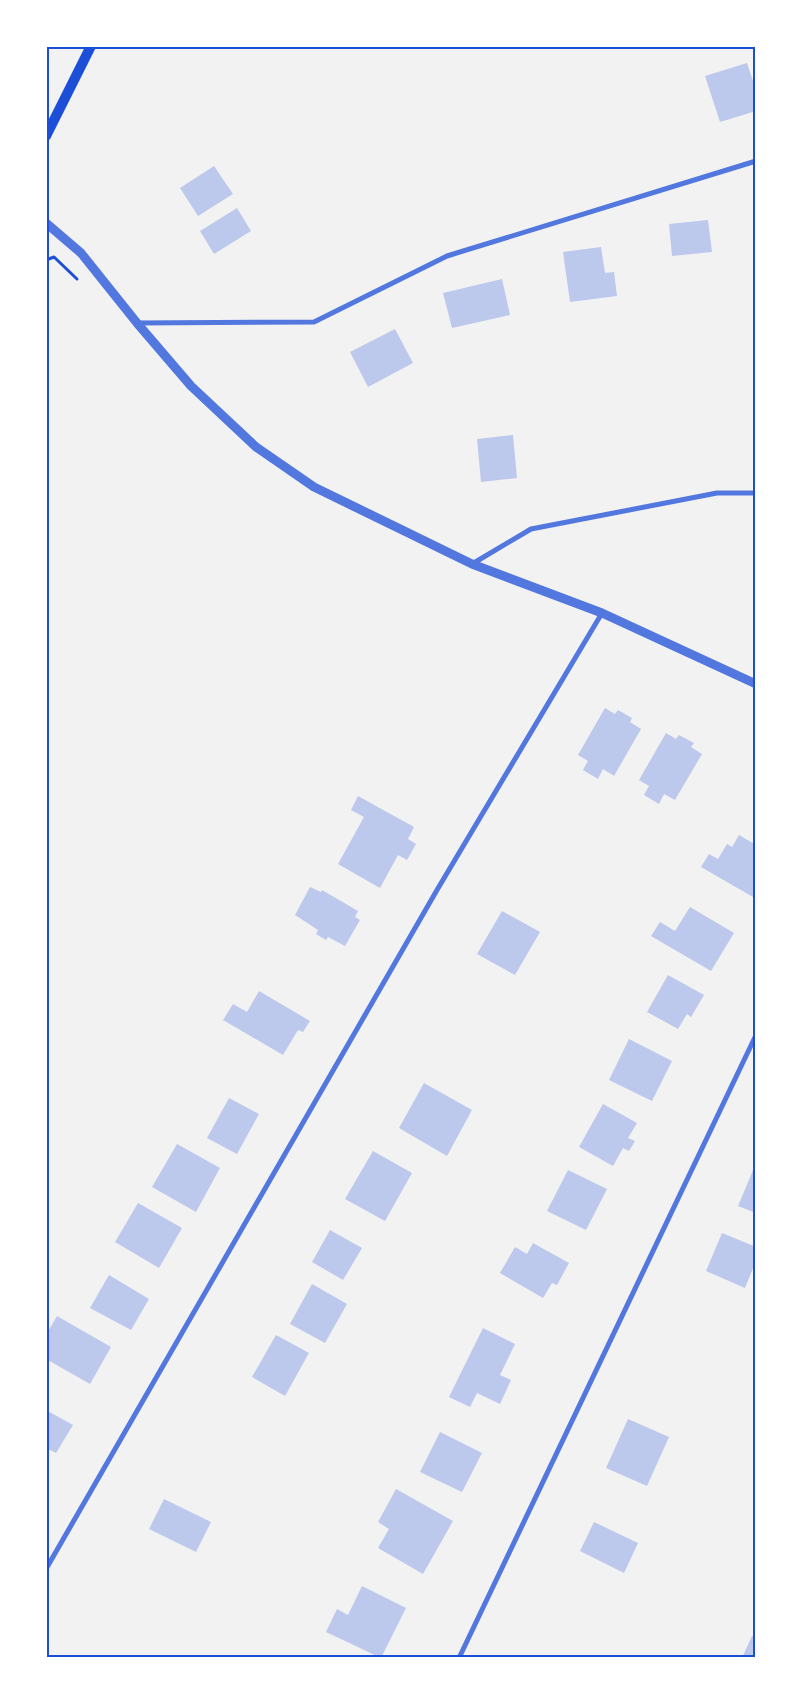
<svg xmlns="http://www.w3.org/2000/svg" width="802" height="1704" font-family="'Alegreya Sans',sans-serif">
	<rect width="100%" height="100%" fill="#f2f2f2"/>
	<!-- building -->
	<g fill="#bdc9ec">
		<path d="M 747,63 L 756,90 L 756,111 L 720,122 L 705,76 Z"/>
		<path d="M 214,166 L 233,194 L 198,216 L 180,188 Z"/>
		<path d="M 237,208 L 251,231 L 214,254 L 200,231 Z"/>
		<path d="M 708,220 L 712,252 L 672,256 L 669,224 Z"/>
		<path d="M 601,247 L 605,273 L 614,272 L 617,296 L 570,302 L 563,252 Z"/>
		<path d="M 502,279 L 510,315 L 452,328 L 443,293 Z"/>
		<path d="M 395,329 L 413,363 L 368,387 L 350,352 Z"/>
		<path d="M 513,435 L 517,478 L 481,482 L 477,439 Z"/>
		<path d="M 605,708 L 615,714 L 618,710 L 632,718 L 630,722 L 641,729 L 614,776 L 603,769 L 598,779 L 583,770 L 588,761 L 578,755 Z"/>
		<path d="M 666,733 L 676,739 L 679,735 L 694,743 L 691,747 L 702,754 L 675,800 L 664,794 L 659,804 L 644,795 L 649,786 L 639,780 Z"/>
		<path d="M 358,796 L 414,827 L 408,839 L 416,844 L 407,860 L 398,855 L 380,888 L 338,864 L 364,817 L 351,810 Z"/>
		<path d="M 739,835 L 756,845 L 756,892 L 753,897 L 701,867 L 709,854 L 718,859 L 727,844 L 732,847 Z"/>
		<path d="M 310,887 L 321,892 L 322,890 L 358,911 L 355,917 L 360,920 L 345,946 L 328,937 L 326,940 L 316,934 L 318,930 L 295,915 Z"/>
		<path d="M 690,907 L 734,933 L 711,971 L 651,936 L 660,922 L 675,931 Z"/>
		<path d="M 502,911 L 540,932 L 515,975 L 477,954 Z"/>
		<path d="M 668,975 L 704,995 L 691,1017 L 687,1014 L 678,1029 L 647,1012 Z"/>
		<path d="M 259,991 L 310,1021 L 303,1032 L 298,1030 L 283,1055 L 223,1020 L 233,1004 L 247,1012 Z"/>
		<path d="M 629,1039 L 672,1061 L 652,1101 L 609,1080 Z"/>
		<path d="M 424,1083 L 472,1110 L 447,1156 L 399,1128 Z"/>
		<path d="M 229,1098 L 259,1114 L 237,1154 L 207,1138 Z"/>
		<path d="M 603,1104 L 637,1123 L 628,1138 L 635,1141 L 629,1151 L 623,1148 L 613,1166 L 579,1147 Z"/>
		<path d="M 177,1144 L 220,1168 L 196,1212 L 152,1187 Z"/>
		<path d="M 373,1151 L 412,1173 L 385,1221 L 345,1199 Z"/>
		<path d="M 756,1163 L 756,1213 L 738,1206 Z"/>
		<path d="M 568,1170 L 607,1189 L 586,1230 L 547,1211 Z"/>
		<path d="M 138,1203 L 182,1228 L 159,1268 L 115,1242 Z"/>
		<path d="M 330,1230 L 362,1248 L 343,1280 L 312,1262 Z"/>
		<path d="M 722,1233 L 756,1247 L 756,1261 L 745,1288 L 706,1271 Z"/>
		<path d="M 533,1243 L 569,1263 L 557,1285 L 552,1283 L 543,1298 L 500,1273 L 515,1247 L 527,1254 Z"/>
		<path d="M 109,1275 L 149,1299 L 131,1330 L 90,1308 Z"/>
		<path d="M 312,1284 L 347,1304 L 325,1343 L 290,1324 Z"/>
		<path d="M 57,1316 L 111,1347 L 90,1384 L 46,1359 L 46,1335 Z"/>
		<path d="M 483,1328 L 515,1344 L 500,1375 L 511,1380 L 500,1404 L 477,1393 L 470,1407 L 449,1397 Z"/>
		<path d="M 276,1335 L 309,1353 L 285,1396 L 252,1377 Z"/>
		<path d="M 46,1410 L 73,1425 L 56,1453 L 46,1448 Z"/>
		<path d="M 628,1419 L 669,1437 L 647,1486 L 606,1468 Z"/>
		<path d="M 440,1432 L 482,1453 L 462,1492 L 420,1472 Z"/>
		<path d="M 396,1489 L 453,1521 L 423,1574 L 378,1548 L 389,1529 L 378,1522 Z"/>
		<path d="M 164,1499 L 211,1522 L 196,1552 L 149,1529 Z"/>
		<path d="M 594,1522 L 638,1543 L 624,1573 L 580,1551 Z"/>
		<path d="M 362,1586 L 406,1608 L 381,1658 L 326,1632 L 337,1609 L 348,1615 Z"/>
		<path d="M 752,1636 L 756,1637 L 756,1658 L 742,1658 Z"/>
	</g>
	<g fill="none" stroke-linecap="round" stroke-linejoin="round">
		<!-- path -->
		<path stroke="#1d4ed8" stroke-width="3" d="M 46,260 L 54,257 L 77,279"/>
		<!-- minor -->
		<g stroke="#5277de" stroke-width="5">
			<path d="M 137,323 L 314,322 L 447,256 L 756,161"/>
			<path d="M 472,564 L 531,529 L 717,493 L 756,493"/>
			<path d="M 46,1569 L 437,890 L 602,613"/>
			<path d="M 459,1658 L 756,1035"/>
		</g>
		<!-- tertiary -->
		<path stroke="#5277de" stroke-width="9" d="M 46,223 L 81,253 L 137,323 L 191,386 L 256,447 L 314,487 L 472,564 L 602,613 L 756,684"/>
		<!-- secondary -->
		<path stroke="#1d4ed8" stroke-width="10" d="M 46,136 L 91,46"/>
	</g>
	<!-- border -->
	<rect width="802" height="1704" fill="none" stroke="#ffffff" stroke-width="95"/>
	<rect x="48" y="48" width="706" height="1608" fill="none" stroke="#1d4ed8" stroke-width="2"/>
</svg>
